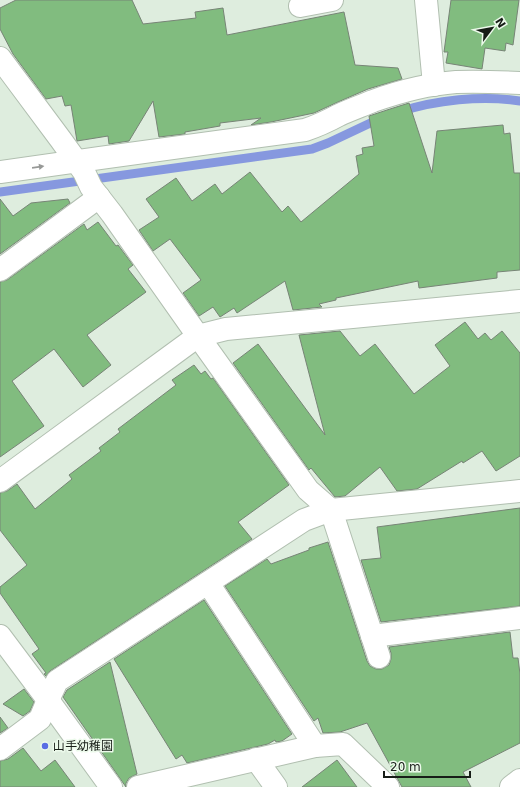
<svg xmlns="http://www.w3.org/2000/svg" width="520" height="787" font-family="'DejaVu Sans','Noto Sans JP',sans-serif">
	<rect width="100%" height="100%" fill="#deedde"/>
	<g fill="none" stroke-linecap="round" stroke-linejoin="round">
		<!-- stream -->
		<g stroke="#8698df" stroke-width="9">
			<path d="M 399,112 C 435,100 482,95 520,101"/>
			<path d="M 0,192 L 312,149 L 328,143 L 381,118"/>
		</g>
	</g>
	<!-- building -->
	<g fill="#81bc7f" stroke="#778476">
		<path d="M 16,0 L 132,0 L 143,24 L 196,18 L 195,12 L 223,8 L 227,35 L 344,12 L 355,65 L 398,68 L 402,79 L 368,89 L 338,102 L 314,113 L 271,122 L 251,125 L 261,118 L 220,123 L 220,126 L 185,132 L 185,134 L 159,137 L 153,101 L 129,141 L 109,144 L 108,136 L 77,141 L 71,105 L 65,106 L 62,96 L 46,99 L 13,54 L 0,29 L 0,8 Z"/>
		<path d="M 451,0 L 519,0 L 513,45 L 506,43 L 505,51 L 485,48 L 482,69 L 446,63 L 448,52 L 444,52 Z"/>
		<path d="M 409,103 L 432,173 L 437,131 L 503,125 L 504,134 L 510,133 L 514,173 L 520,173 L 520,270 L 497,272 L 497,278 L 419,288 L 418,281 L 336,298 L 336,300 L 319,304 L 322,307 L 293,310 L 285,281 L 237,313 L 234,308 L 220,317 L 213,307 L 199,316 L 183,293 L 201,280 L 170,239 L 153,251 L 139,230 L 159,217 L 146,199 L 176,178 L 192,201 L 215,184 L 222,194 L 250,172 L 282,212 L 288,206 L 301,222 L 359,174 L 356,156 L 363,154 L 362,148 L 374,146 L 369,116 L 387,110 Z"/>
		<path d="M 0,199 L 13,216 L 31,203 L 68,199 L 70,203 L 0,254 Z"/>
		<path d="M 98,222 L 116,246 L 118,245 L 133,265 L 128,269 L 146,292 L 87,335 L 111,365 L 83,387 L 54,349 L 12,381 L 44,426 L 0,457 L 0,282 L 7,280 L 84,224 L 87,230 Z"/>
		<path d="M 465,322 L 478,339 L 485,333 L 491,340 L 502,331 L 520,353 L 520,456 L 496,471 L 482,451 L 463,463 L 462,461 L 417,489 L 397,491 L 380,467 L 345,496 L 335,497 L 311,468 L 309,470 L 233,363 L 258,344 L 325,435 L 299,335 L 340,331 L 360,356 L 375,344 L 414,394 L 450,366 L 435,345 Z"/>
		<path d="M 194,365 L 201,374 L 205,371 L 211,379 L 213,378 L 289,485 L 238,522 L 252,539 L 50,671 L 46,676 L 44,674 L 46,673 L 32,654 L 39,649 L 0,593 L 0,587 L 27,565 L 0,530 L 0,493 L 7,491 L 17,484 L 35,509 L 72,479 L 69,475 L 101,451 L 99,448 L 120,432 L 118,429 L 176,385 L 172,380 Z"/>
		<path d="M 520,508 L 520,606 L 381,622 L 361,560 L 381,558 L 377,527 Z"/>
		<path d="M 328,542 L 367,661 L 370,666 L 376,669 L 382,669 L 389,665 L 391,659 L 391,653 L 389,647 L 510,632 L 513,658 L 518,658 L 520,674 L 520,743 L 463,772 L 471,787 L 402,787 L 367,723 L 340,732 L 323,733 L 318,718 L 314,721 L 225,586 L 267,559 L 271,564 L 309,550 L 309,548 Z"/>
		<path d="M 204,600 L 292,734 L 282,741 L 276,742 L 275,740 L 268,744 L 187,763 L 182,755 L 176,759 L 114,659 Z"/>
		<path d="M 110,662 L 137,774 L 129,778 L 126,783 L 126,787 L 63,697 L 67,690 Z"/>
		<path d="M 24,689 L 34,702 L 30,711 L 23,716 L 3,704 Z"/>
		<path d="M 0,717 L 8,728 L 0,733 Z"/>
		<path d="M 23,748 L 41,771 L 55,760 L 75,787 L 0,787 L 0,761 L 8,759 Z"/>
		<path d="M 337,760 L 357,787 L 302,787 Z"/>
	</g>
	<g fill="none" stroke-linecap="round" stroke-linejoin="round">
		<!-- street casing -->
		<g stroke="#b1bfb0" stroke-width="24">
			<g id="street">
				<path d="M 426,0 L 434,85"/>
				<path d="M 300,6 L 332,0"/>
				<path d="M 0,58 L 61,140 L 84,172 L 91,187 L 112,214 L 198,336 L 308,490 L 331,510 L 520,491"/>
				<path d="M 0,172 L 100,158 L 305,130 C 317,126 328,121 339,115 C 350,110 361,106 373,101 C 398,92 429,84 456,82 C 477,81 499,82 520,83"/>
				<path d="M 0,270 L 99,197"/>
				<path d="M 0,481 L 198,336 L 226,329 L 520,301"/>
				<path d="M 208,583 L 315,746"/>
				<path d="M 0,636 L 48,700 L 111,787"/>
				<path d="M 372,636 L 520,618"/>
				<path d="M 0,749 L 40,719 L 48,700 L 57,681 L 304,520 L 331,510 L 379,657"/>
				<path d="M 256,759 L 276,787"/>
				<path d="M 138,787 L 315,746 L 343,744 L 388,787"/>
				<path d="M 511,787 L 520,780"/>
			</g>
		</g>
		<!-- street -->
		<use href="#street" stroke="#fff" stroke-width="22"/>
	</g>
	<!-- one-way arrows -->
	<defs><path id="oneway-solid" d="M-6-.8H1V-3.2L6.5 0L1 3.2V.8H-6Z"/></defs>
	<use fill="#979997" href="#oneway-solid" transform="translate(38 167) rotate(-8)"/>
	<!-- markers -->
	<circle fill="#5a6de4" stroke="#ecfaeb" stroke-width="1.5" cx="45" cy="746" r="4"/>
	<g text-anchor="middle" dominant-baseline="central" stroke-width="3" stroke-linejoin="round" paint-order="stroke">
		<!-- poi labels -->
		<g font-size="12" fill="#171d17" stroke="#ecfaeb" text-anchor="start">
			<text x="53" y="746">山手幼稚園</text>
		</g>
	</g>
	<!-- north arrow -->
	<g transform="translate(492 28) rotate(58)" stroke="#ecfaeb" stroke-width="3" paint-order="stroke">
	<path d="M0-3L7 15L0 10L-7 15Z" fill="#171d17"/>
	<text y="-6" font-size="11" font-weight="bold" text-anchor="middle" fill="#171d17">N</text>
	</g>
	<!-- scale -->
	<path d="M384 771v6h86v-6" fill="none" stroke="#171d17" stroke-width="2"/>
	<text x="390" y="771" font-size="12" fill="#171d17" stroke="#ecfaeb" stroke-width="3" paint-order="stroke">20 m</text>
</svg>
